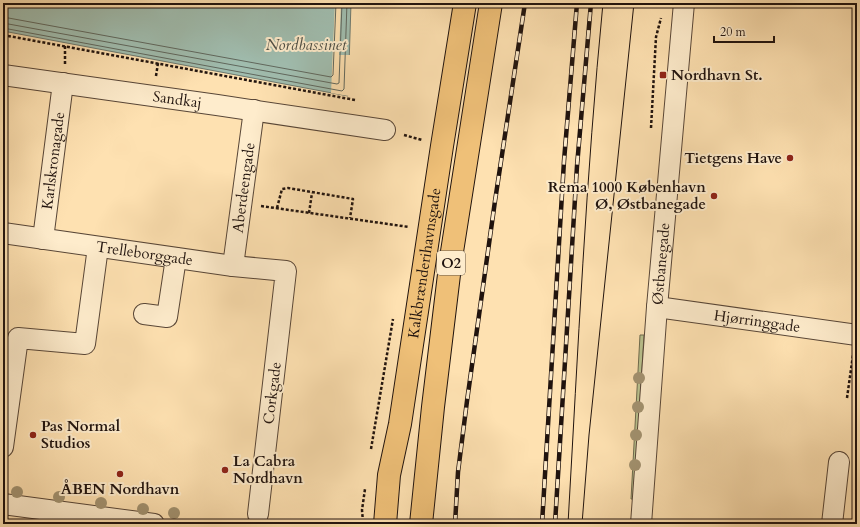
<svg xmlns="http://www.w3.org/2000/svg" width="860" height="527" font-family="Cardo,serif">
	<rect width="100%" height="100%" fill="#fee1b1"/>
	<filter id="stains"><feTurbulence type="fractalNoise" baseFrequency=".005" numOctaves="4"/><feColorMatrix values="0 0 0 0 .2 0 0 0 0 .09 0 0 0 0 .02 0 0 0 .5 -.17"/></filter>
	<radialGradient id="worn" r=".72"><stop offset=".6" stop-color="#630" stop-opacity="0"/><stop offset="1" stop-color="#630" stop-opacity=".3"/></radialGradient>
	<!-- green -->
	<path fill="#bbc38f" stroke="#6e6b4e" d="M 640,335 L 644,335 L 634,499 L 631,499 Z"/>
	<!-- water -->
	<path fill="#a0bdaf" stroke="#6d796f" d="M 3,3 L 351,3 L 348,96 L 3,31 Z"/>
	<!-- pier -->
	<path fill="#fee1b1" d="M 335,3 L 341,3 L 339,55 L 351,55 L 349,96 L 331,93 Z"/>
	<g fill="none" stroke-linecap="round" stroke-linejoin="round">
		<!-- shore -->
		<g stroke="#60685e" stroke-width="1">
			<path d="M 3,17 L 331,77 L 333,75 L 336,3"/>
			<path d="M 3,23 L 337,84 L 339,83 L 342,3"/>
			<path d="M 3,28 L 342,91 L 344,89 L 347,3"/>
		</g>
		<!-- minor casing -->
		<g stroke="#584637" stroke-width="22">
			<g id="minor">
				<path id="s1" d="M 3,75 L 217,105 L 385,130"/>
				<path id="s2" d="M 3,233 L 233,266 L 286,271 L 258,514"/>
				<path id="s3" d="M 43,239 L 63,83"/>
				<path id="s4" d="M 233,266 L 254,110"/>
				<path id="s5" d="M 657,307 L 857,335"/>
				<path d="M 144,314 L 167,317 L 176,258"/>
				<path d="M 3,447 L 18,338 L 85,344 L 98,247"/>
				<path d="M 3,504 L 154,524"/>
				<path id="s6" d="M 641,524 L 657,307 L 684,3"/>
				<path d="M 832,524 L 839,462"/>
			</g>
		</g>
		<!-- major casing -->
		<g stroke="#20130e" stroke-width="24">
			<g id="major">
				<path id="s7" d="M 385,524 L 389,475 L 400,424 L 442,146 L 465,3"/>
				<path d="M 421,524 L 433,407 L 451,258 L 491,3"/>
			</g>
		</g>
		<!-- path -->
		<g stroke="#20130e" stroke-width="2.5" stroke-dasharray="3 2" stroke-linecap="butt">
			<path d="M 3,35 L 355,100"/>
			<path d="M 65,64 L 65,46"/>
			<path d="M 156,76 L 158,63"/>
			<path d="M 651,128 L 656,37 L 661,18"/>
			<path d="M 404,135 L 422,140"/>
			<path d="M 261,206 L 409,227"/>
			<path d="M 277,208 L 282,189 L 288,188 L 353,199 L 350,218"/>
			<path d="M 309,213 L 312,193"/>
			<path d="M 847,398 L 853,355"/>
			<path d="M 371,449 L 393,319"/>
			<path d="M 363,522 L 362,510 L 365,489"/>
		</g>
		<!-- minor -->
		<use href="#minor" stroke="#feeccc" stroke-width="20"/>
		<!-- major -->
		<use href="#major" stroke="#efc078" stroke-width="22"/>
		<!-- tram -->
		<g stroke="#20130e" stroke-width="1">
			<path d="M 568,524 C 578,350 586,176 603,3"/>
			<path d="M 582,524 L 589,435 L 634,3"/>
		</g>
		<!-- rail casing -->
		<g stroke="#20130e" stroke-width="4.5">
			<g id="rail">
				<path d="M 455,524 L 458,472 L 467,401 L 495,201 L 525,3"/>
				<path d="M 542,524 L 564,161 L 577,3"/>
				<path d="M 555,524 L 577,166 L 591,3"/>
			</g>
		</g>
		<!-- rail -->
		<use href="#rail" stroke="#feeccc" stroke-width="3" stroke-dasharray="9" stroke-linecap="butt"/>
	</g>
	<!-- trees -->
	<g fill="#a29270">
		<circle cx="639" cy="378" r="6"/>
		<circle cx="638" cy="407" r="6"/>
		<circle cx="636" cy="435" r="6"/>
		<circle cx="635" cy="465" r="6"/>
		<circle cx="17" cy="492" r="6"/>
		<circle cx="59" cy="497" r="6"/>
		<circle cx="101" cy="503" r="6"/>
		<circle cx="143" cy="509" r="6"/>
		<circle cx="174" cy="513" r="6"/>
	</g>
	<!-- markers -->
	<g fill="#8f2418" stroke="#feeccc" stroke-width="1.5">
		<rect x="659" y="71" width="8" height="8" rx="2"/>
		<circle cx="790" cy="158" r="4"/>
		<circle cx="714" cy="196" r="4"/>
		<circle cx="33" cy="435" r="4"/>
		<circle cx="225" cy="470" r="4"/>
		<circle cx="120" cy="474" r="4"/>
	</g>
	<g text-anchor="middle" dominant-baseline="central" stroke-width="4" stroke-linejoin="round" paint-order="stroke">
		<!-- shield labels -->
		<rect fill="#feeccc" stroke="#635447" stroke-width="1" x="437" y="251" width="28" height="24" rx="3"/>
		<g font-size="14" font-weight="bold" fill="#20130e">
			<text x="451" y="263">O2</text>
		</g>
		<!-- poi labels -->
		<g font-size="15" font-weight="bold" fill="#20130e" stroke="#feeccc" text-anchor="start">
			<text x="671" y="75">Nordhavn St.</text>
			<text x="782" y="158" text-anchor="end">Tietgens Have</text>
			<text x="706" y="187" text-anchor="end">Rema 1000 København<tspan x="706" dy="17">Ø, Østbanegade</tspan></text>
			<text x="41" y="426">Pas Normal<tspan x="41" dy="17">Studios</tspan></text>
			<text x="233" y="461">La Cabra<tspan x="233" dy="17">Nordhavn</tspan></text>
			<text x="120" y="489" text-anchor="middle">ÅBEN Nordhavn</text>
		</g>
		<!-- street labels -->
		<g font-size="15" fill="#20130e" stroke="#feeccc">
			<text stroke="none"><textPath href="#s1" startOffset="176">Sandkaj</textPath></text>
			<text stroke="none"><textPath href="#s3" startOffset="79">Karlskronagade</textPath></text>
			<text stroke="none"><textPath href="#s4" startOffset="79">Aberdeengade</textPath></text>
			<text stroke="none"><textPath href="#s2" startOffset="143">Trelleborggade</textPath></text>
			<text stroke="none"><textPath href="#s7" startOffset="264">Kalkbrænderihavnsgade</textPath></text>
			<text stroke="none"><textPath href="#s6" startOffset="261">Østbanegade</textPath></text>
			<text stroke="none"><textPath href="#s5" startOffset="101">Hjørringgade</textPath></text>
			<text transform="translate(272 393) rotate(-83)">Corkgade</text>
		</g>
		<!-- water labels -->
		<g font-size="16" font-style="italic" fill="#4d4e46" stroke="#feeccc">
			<text x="306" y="45">Nordbassinet</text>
		</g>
	</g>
	<!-- margin -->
	<rect width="860" height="527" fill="none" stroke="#fee1b1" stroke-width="16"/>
	<rect x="4" y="4" width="852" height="519" fill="none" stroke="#20130e" stroke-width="2"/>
	<rect x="8" y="8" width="844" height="511" fill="none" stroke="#20130e"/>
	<!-- scale -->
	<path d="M714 36v6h60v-6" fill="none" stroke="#20130e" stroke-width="2"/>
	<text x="720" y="36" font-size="12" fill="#20130e" stroke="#feeccc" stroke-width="3" paint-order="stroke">20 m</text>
	<rect width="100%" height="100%" filter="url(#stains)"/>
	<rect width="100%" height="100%" fill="url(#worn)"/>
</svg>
